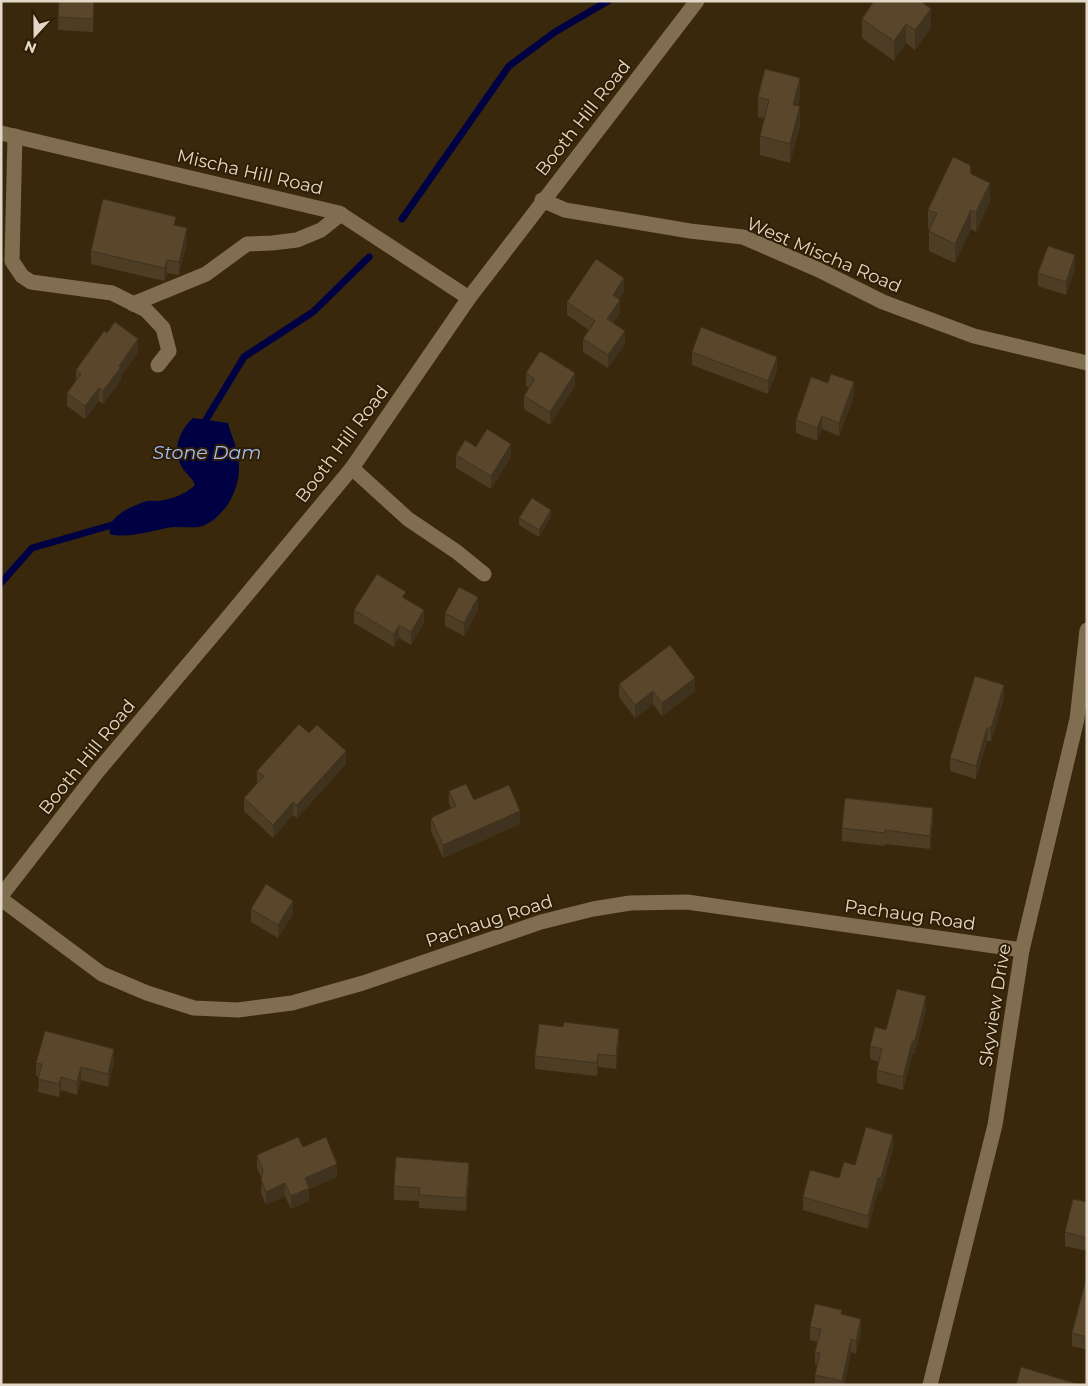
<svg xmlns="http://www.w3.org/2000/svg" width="1088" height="1386" font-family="Montserrat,sans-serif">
	<rect width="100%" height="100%" fill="#3a280c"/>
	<!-- water -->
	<path fill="#000142" d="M 193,418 L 228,423 C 231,434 236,445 238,457 C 243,483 229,513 205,525 C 195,530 179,525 167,528 C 151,531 125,539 110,534 C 106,517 130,507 144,502 C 149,500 154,501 159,501 C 172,499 186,494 195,485 C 193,478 187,475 183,469 C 171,451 179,431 193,418 Z"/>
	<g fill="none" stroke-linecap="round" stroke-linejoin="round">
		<!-- stream -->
		<g stroke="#000142" stroke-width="7">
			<path d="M 402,219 L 509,66 L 555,32 L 608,1"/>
			<path d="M 201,428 L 244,357 L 313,312 L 369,257"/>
			<path d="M 1,583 L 32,548 L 119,523"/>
		</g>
		<!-- minor -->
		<g stroke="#816d50" stroke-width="15">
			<path d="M 1,133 L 339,213 L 469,298"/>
			<path d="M 15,136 L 12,261 L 22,276 L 31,282 L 112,293 L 146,310 L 163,328 L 169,351 L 158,365"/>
			<path d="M 542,200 L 565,210 L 690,231 L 743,237 L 819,270 L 883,302 L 974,336 L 1087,363"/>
			<path d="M 133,304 L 206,274 L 247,244 L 272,243 L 297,240 L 321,230 L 341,214"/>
			<path d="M 352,468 L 408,519 L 457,552 L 484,574"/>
			<path d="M 1,896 L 98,771 L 224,622 L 352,468 L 469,298 L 697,1"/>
			<path d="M 1,899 L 102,974 L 147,993 L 194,1008 L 238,1010 L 292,1003 L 363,983 L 541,922 L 593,909 L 630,903 L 687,902 L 1022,950"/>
			<path d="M 930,1385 L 995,1125 L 1022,950 L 1077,719 L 1087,630"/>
		</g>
	</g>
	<!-- wall -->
	<g fill="#4d3d25">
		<path d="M 59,1 L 94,1 L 93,32 L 58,30 Z"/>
		<path d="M 874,1 L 925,1 L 923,3 L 931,28 L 915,50 L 906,43 L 894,61 L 862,38 L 862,19 Z"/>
		<path d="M 758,97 L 800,97 L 798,106 L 800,126 L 790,163 L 760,155 L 760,136 L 764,118 L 758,117 Z"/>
		<path d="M 971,174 L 990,202 L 976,232 L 971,229 L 955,263 L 929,251 L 929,231 L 930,230 L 928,229 L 928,210 Z"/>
		<path d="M 176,225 L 187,241 L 179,275 L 167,273 L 165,281 L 164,281 L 91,264 L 91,251 Z"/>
		<path d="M 1075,268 L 1066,295 L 1038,286 L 1038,273 Z"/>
		<path d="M 624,291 L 619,299 L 620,313 L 613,323 L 625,344 L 608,368 L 583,352 L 583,339 L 589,330 L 567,315 L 567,302 Z"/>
		<path d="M 107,333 L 138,352 L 121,376 L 121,380 L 103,404 L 99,401 L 85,419 L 67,406 L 67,393 L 76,381 L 76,370 Z"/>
		<path d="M 692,352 L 777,370 L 768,394 L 692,365 Z"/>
		<path d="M 526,373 L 575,386 L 550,425 L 524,409 L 524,396 L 529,388 L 526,386 Z"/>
		<path d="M 854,396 L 839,436 L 822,429 L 817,441 L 796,433 L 796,420 Z"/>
		<path d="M 456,455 L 511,457 L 491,489 L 456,468 Z"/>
		<path d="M 551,517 L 539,537 L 519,525 L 519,518 Z"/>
		<path d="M 406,599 L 424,623 L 411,645 L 399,638 L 394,647 L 354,623 L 354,610 Z"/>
		<path d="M 478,610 L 464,636 L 445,626 L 445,613 Z"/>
		<path d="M 619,684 L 695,691 L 662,716 L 653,704 L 635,718 L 619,697 Z"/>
		<path d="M 1004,698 L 991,741 L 987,741 L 976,779 L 950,771 L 950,758 Z"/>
		<path d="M 309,733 L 346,764 L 297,818 L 293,815 L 273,838 L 244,811 L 244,798 L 257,783 L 257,771 Z"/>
		<path d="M 449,791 L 474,800 L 520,824 L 443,858 L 431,831 L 431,818 L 451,808 L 449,804 Z"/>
		<path d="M 933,821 L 930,849 L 885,844 L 885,846 L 842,841 L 842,828 Z"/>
		<path d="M 251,909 L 293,914 L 278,938 L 251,922 Z"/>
		<path d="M 926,1009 L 915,1053 L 912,1055 L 903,1090 L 877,1083 L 877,1070 L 879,1062 L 870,1059 L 870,1046 L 886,1030 Z"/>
		<path d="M 563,1027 L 619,1042 L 616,1069 L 598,1067 L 597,1076 L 535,1069 L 535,1056 Z"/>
		<path d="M 114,1062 L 108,1087 L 81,1080 L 77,1095 L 61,1090 L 59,1097 L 38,1092 L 39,1077 L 36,1076 L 36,1063 Z"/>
		<path d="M 303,1147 L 337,1177 L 309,1189 L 309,1201 L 291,1209 L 285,1196 L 266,1205 L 261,1193 L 262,1179 L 257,1168 L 257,1155 Z"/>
		<path d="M 893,1148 L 881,1191 L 878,1191 L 868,1229 L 803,1210 L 803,1197 L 839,1178 L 855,1165 Z"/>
		<path d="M 469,1177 L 466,1211 L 419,1208 L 419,1201 L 394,1200 L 394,1186 Z"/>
		<path d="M 1087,1202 L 1087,1251 L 1065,1246 L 1065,1232 Z"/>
		<path d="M 1087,1275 L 1087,1350 L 1072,1346 L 1072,1333 Z"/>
		<path d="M 842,1314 L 861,1332 L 856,1354 L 851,1352 L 844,1385 L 815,1385 L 815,1375 L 817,1365 L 815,1365 L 815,1352 L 818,1342 L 810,1340 L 810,1327 Z"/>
	</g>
	<!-- shaded-wall -->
	<g fill="#3f321e">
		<path d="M 931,9 L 931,28 L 915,50 L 915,30 Z"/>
		<path d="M 906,24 L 906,43 L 894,61 L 894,41 Z"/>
		<path d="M 800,78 L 800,97 L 793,124 L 793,105 Z"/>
		<path d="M 800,106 L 800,126 L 790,163 L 790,144 Z"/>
		<path d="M 990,183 L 990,202 L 976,232 L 976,212 Z"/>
		<path d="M 971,210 L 971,229 L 955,263 L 955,244 Z"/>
		<path d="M 187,228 L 187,241 L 179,275 L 179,262 Z"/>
		<path d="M 1075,255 L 1075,268 L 1066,295 L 1066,282 Z"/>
		<path d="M 167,260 L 167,273 L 165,281 L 164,281 L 164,268 Z"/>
		<path d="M 624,278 L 624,291 L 613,308 L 613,295 Z"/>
		<path d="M 620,300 L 620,313 L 607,332 L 607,319 Z"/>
		<path d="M 625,331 L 625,344 L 608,368 L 608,355 Z"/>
		<path d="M 138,339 L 138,352 L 121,376 L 121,380 L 103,404 L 103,391 L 119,366 Z"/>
		<path d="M 777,357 L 777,370 L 768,394 L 768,381 Z"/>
		<path d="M 575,373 L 575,386 L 550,425 L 550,412 Z"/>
		<path d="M 854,382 L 854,396 L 839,436 L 839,423 Z"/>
		<path d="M 99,388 L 99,401 L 85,419 L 85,406 Z"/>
		<path d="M 822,416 L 822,429 L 817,441 L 817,428 Z"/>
		<path d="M 511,444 L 511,457 L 491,489 L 491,476 Z"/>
		<path d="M 551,510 L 551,517 L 539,537 L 539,530 Z"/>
		<path d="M 478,597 L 478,610 L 464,636 L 464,623 Z"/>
		<path d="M 424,610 L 424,623 L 411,645 L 411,632 Z"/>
		<path d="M 399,625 L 399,638 L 394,647 L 394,634 Z"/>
		<path d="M 695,678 L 695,691 L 662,716 L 662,703 Z"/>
		<path d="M 1004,685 L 1004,698 L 991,741 L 991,728 Z"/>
		<path d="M 653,691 L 653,704 L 635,718 L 635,705 Z"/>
		<path d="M 987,728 L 987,741 L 976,779 L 976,766 Z"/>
		<path d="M 346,751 L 346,764 L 297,818 L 297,805 Z"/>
		<path d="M 293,802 L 293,815 L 273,838 L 273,825 Z"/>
		<path d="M 933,808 L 933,821 L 930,849 L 930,836 Z"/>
		<path d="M 520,811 L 520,824 L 443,858 L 443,845 Z"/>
		<path d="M 293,901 L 293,914 L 278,938 L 278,925 Z"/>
		<path d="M 926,996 L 926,1009 L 915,1053 L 912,1055 L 903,1090 L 903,1077 L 912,1042 Z"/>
		<path d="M 619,1029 L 619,1042 L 616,1069 L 616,1056 Z"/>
		<path d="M 114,1049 L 114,1062 L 108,1087 L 108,1074 Z"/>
		<path d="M 598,1054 L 598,1067 L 597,1076 L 597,1063 Z"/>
		<path d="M 81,1067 L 81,1080 L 77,1095 L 77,1082 Z"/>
		<path d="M 61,1077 L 61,1090 L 59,1097 L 59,1084 Z"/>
		<path d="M 893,1135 L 893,1148 L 881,1191 L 878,1191 L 868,1229 L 868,1216 L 878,1178 Z"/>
		<path d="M 469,1163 L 469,1177 L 466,1211 L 466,1198 Z"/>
		<path d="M 337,1164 L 337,1177 L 309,1189 L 309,1201 L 291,1209 L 291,1196 L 305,1178 Z"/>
		<path d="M 285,1183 L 285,1196 L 266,1205 L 266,1192 Z"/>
		<path d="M 861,1319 L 861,1332 L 856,1354 L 856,1341 Z"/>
		<path d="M 851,1339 L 851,1352 L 844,1385 L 842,1385 L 842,1381 Z"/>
	</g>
	<!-- building -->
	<g fill="#5a472b" stroke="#3f321e">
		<path d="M 59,1 L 94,1 L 93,19 L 58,17 Z"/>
		<path d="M 874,1 L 921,1 L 931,9 L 915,30 L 906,24 L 894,41 L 862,19 Z"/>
		<path d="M 765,69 L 800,78 L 793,105 L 800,106 L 790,144 L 760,136 L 769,100 L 758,97 Z"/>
		<path d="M 953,157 L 970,165 L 971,174 L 990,183 L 976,212 L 971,210 L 955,244 L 929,231 L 937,213 L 928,210 Z"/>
		<path d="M 103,199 L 176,217 L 174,225 L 187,228 L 179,262 L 167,260 L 165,268 L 164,268 L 91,251 Z"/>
		<path d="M 1048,246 L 1075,255 L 1066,282 L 1038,273 Z"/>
		<path d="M 596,259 L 624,278 L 613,295 L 620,300 L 607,319 L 625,331 L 608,355 L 583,339 L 595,321 L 567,302 Z"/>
		<path d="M 115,322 L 138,339 L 119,366 L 121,367 L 103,391 L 99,388 L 85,406 L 67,393 L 81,374 L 76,370 L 104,331 L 107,333 Z"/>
		<path d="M 701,327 L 777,357 L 768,381 L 692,352 Z"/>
		<path d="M 540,351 L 575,373 L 550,412 L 524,396 L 535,379 L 526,373 Z"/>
		<path d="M 831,374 L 854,382 L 839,423 L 822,416 L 817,428 L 796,420 L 811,377 L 828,383 Z"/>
		<path d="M 487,429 L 511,444 L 491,476 L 456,455 L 465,440 L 476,447 Z"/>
		<path d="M 532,498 L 551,510 L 539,530 L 519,518 Z"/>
		<path d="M 377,574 L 406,592 L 402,597 L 424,610 L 411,632 L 399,625 L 394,634 L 354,610 Z"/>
		<path d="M 459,587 L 478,597 L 464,623 L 445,613 Z"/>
		<path d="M 670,645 L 695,678 L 662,703 L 653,691 L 635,705 L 619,684 Z"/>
		<path d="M 975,676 L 1004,685 L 991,728 L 987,728 L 976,766 L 950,758 Z"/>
		<path d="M 299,724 L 309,733 L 317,725 L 346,751 L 297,805 L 293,802 L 273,825 L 244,798 L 264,776 L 257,771 Z"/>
		<path d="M 466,784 L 474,800 L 509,785 L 520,811 L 443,845 L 431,818 L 456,806 L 449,791 Z"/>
		<path d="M 845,798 L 933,808 L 930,836 L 885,830 L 885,833 L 842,828 Z"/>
		<path d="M 266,884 L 293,901 L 278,925 L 251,909 Z"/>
		<path d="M 897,989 L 926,996 L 915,1040 L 912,1042 L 903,1077 L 877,1070 L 882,1049 L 870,1046 L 875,1027 L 886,1030 Z"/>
		<path d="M 564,1022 L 619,1029 L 616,1056 L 598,1054 L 597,1063 L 535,1056 L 539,1024 L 563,1027 Z"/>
		<path d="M 45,1031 L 114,1049 L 108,1074 L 81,1067 L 77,1082 L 61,1077 L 59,1084 L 38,1079 L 42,1064 L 36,1063 Z"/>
		<path d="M 866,1127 L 893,1135 L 881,1178 L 878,1178 L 868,1216 L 803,1197 L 810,1170 L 839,1178 L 844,1162 L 855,1165 Z"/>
		<path d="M 298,1137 L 303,1147 L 326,1137 L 337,1164 L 305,1178 L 309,1188 L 291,1196 L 285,1183 L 266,1192 L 261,1180 L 263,1170 L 257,1155 Z"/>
		<path d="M 396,1157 L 469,1163 L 466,1198 L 419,1195 L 420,1188 L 394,1186 Z"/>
		<path d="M 1073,1199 L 1087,1202 L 1087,1238 L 1065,1232 Z"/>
		<path d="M 1087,1275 L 1087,1337 L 1072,1333 Z"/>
		<path d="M 815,1304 L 842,1310 L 841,1314 L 861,1319 L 856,1341 L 851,1339 L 842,1381 L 815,1375 L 820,1353 L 815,1352 L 821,1329 L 810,1327 Z"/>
		<path d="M 1021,1367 L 1081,1385 L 1016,1385 Z"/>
	</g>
	<g text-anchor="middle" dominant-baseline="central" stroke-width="4" stroke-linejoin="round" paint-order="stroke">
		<!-- street labels -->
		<g font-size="18" fill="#e3d8c8" stroke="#2f1e03">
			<text transform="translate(583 118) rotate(-52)">Booth Hill Road</text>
			<text transform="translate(250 172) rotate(13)">Mischa Hill Road</text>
			<text transform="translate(824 255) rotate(23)">West Mischa Road</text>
			<text transform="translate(342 444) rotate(-53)">Booth Hill Road</text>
			<text transform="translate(87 757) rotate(-51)">Booth Hill Road</text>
			<text transform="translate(910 915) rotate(8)">Pachaug Road</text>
			<text transform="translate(489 921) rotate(-18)">Pachaug Road</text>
			<text transform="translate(995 1005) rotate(-81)">Skyview Drive</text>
		</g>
		<!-- water labels -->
		<g font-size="19" font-style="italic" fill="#a2bef8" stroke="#2f1e03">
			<text x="207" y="452">Stone Dam</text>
		</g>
	</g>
	<!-- border -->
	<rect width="1088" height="1386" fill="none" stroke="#e3d8c8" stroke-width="5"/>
	<!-- north arrow -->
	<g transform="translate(35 35) rotate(201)" stroke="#2f1e03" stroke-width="4" paint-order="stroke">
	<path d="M0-4L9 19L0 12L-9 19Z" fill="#e3d8c8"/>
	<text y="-8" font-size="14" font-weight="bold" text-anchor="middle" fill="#e3d8c8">N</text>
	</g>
</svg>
